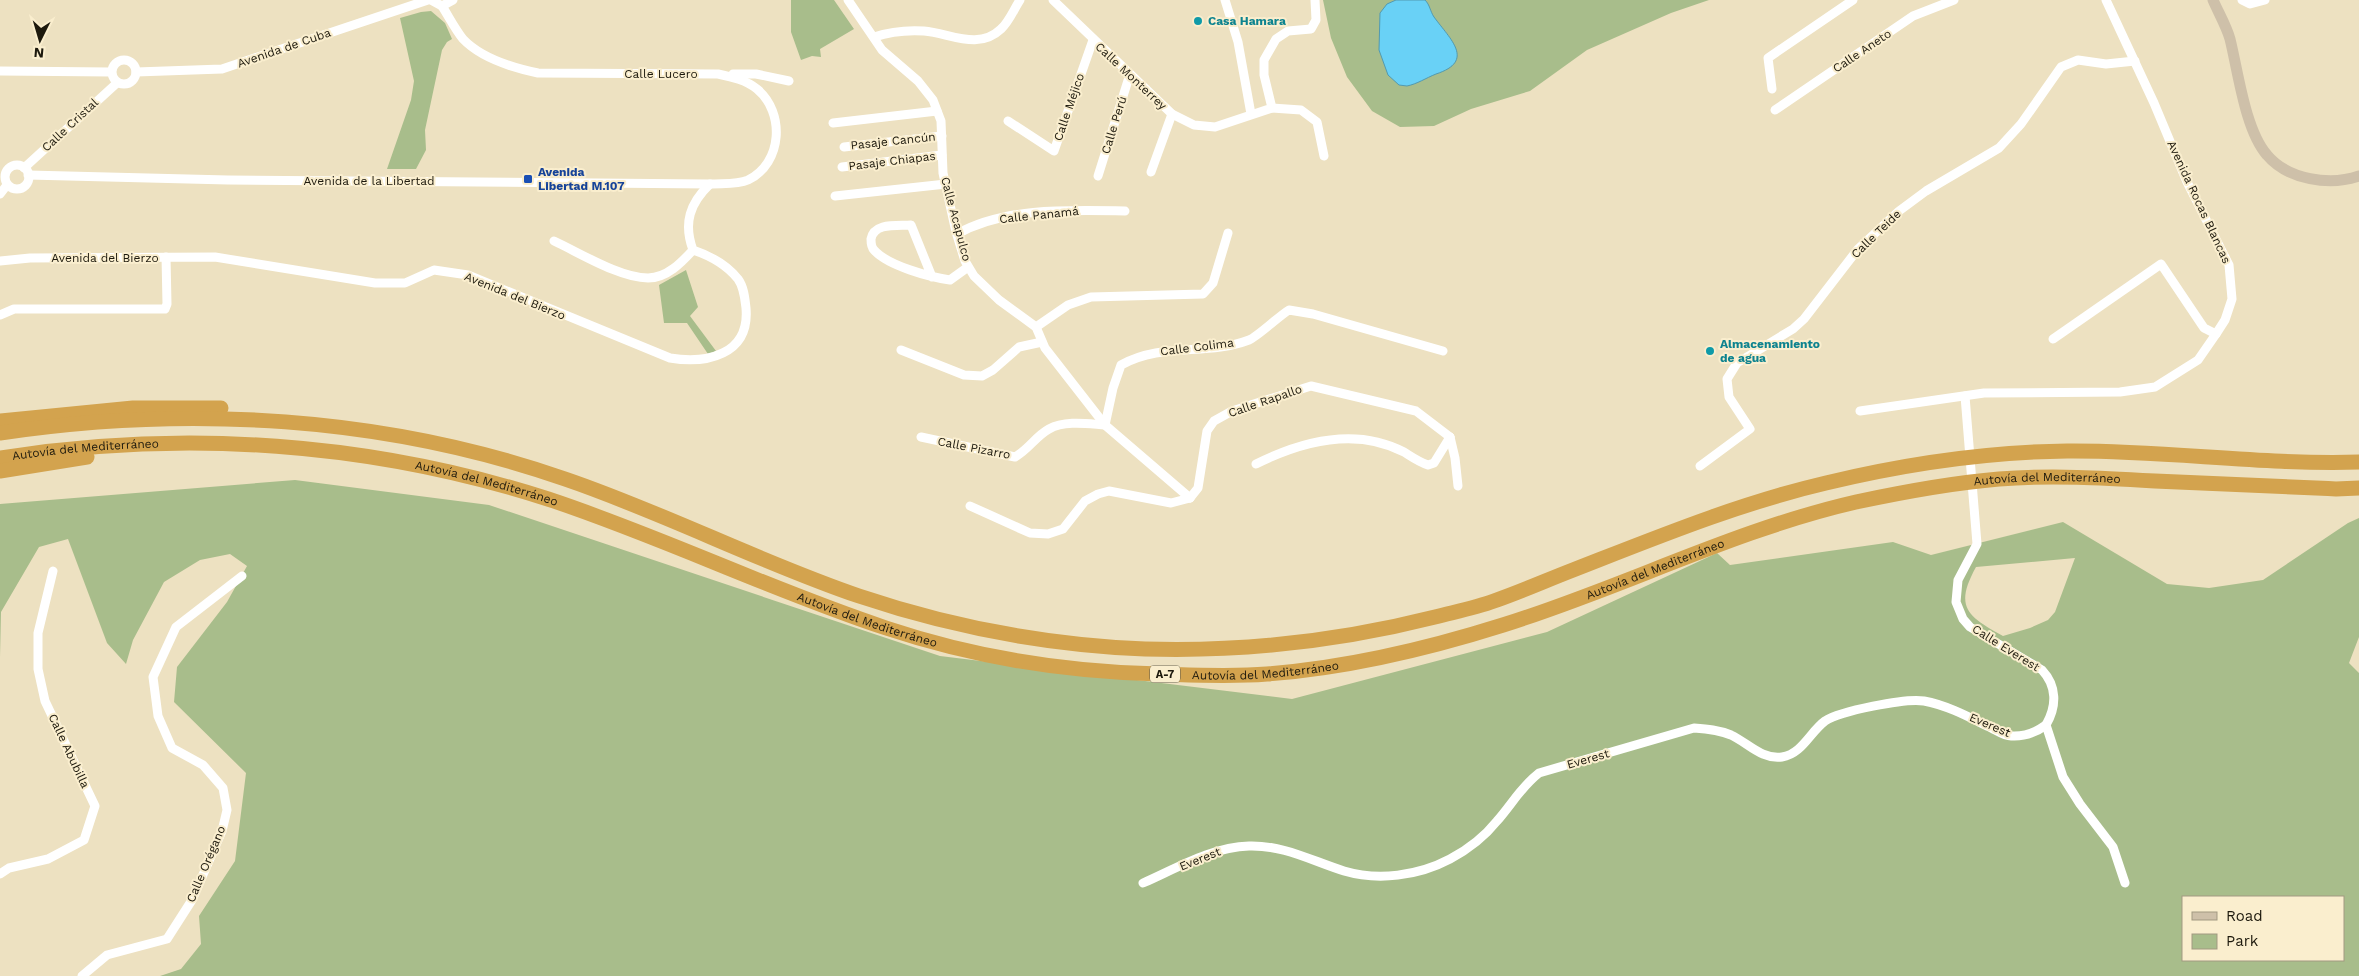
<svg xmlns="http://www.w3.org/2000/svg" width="2359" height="976" font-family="'Work Sans',sans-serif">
	<rect width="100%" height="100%" fill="#ede1c1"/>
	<!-- green -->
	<g fill="#a8bd8b" fill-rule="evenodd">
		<path d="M 791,0 L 834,0 L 854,29 L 820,49 L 821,57 L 812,56 L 801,60 L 791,32 Z"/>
		<path d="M 1323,0 L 1709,0 L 1671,13 L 1587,50 L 1530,91 L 1471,109 L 1434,126 L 1400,127 L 1372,111 L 1347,77 L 1331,38 Z"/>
		<path d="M 431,11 L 445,23 L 452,39 L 447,42 L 442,50 L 425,130 L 426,150 L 416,169 L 387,169 L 411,100 L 414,81 L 400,18 L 421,12 Z"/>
		<path d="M 686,270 L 698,307 L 690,316 L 716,351 L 708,354 L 687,323 L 664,323 L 659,285 Z"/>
		<path d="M 295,480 L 489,505 L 940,656 L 1292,699 L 1547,632 L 1717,553 L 1730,565 L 1893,542 L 1931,555 L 2063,522 L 2167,584 L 2209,588 L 2263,580 L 2348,523 L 2359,518 L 2359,637 L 2349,663 L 2359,673 L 2359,976 L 160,976 L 181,969 L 201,944 L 199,916 L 235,861 L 246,773 L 174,702 L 177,667 L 227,602 L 247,566 L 230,554 L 200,560 L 164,582 L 133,640 L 126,664 L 107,643 L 68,539 L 39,547 L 1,612 L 0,657 L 0,504 ZM 2075,558 L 2055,612 L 2048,620 L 2030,628 L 2003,636 C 1967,616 1954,607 1976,567 ZM 2183,897 L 2343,897 L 2343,960 L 2183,960 Z"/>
	</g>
	<!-- water -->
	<path fill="#69d1f6" stroke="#529ab0" d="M 1396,0 L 1425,0 C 1430,5 1430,11 1434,17 C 1450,39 1476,61 1436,74 C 1426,78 1417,84 1407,86 L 1399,85 L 1388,75 L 1379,50 L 1380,13 L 1387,4 Z"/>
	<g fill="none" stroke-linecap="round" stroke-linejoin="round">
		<!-- street -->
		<g stroke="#fff" stroke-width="9">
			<path d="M 431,0 L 442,6 L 453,0"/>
			<path d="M 848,0 L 882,50 L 918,81 L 933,100 L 941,121 L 943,173 L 956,232 L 965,261 L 974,276 L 999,300 L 1036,327 L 1045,348 L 1105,425 L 1190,498"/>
			<path d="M 1053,0 L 1172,114 L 1194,125 L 1215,127 L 1272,108 L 1264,75 L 1264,60 L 1276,39 L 1288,31 L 1311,29 L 1316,20 L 1315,0"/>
			<path d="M 1225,0 L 1238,42 L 1251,114"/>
			<path d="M 2242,0 L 2250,4 L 2265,0"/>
			<path d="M 874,37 C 889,32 908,30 924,31 C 950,33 978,51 1001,29 C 1009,22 1014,9 1020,0"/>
			<circle cx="124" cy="72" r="12"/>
			<path d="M 0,71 L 111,72"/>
			<path d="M 136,72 L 222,69 L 428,0"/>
			<path d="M 733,74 L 756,74 L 789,81"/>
			<path d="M 1772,89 L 1768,58 L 1853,0"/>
			<path d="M 1272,108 L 1301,110 L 1317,122 L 1324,156"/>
			<path d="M 1775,110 L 1913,16 L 1954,0"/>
			<path d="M 1008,121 L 1054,151 L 1093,40"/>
			<path d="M 833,123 L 937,111"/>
			<path d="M 844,147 L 942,136"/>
			<circle cx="17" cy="177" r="12"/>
			<path d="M 842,167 L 942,155"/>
			<path d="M 24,168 L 117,83"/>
			<path d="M 1151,172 L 1172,114"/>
			<path d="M 28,175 L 228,180 L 710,184 C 722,183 737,185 748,180 C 783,163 785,112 757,89 C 746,80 732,77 718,74 L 538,73 C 514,68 481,58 463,39 C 455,29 449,17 442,6"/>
			<path d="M 1098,176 L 1130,74"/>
			<path d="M 0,194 L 7,185"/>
			<path d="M 835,196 L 946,184"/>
			<path d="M 957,234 C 1005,207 1070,210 1125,211"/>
			<path d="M 554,241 C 580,253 620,278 648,278 C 667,278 682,262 693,250"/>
			<path d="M 0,261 L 30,258 L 215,257 L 375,283 L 405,283 L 434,270 L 468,275 L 670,358 C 706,364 750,355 746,308 C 745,299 744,287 738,279 C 726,264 711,256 693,250 C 683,223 690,203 710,184"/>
			<path d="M 932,277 L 911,225 C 898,226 874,222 871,239 C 871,243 871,247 874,250 C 888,266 930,277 950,280 L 968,267"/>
			<path d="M 0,315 L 14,309 L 165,309 L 167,304 L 166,257"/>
			<path d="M 1036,327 L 1068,305 L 1091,297 L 1203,294 L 1213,283 L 1228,233"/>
			<path d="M 2053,339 L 2161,264 L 2204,328 L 2216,334"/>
			<path d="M 901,350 L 964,375 L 982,376 L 993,370 L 1019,347 L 1042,342"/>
			<path d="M 1965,396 L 1977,544 L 1958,580 L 1956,602 L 1963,619 L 1970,627 L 2042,670 C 2057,686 2057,706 2046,725 L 2063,777 L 2080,804 L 2113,847 L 2125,883"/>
			<path d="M 1860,411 L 1984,393 L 2120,392 L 2155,387 L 2198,360 L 2216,334 L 2225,320 L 2232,299 L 2229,265 L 2187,182 L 2154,103 L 2106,0"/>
			<path d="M 921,437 L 1015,457 C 1029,449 1036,436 1049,429 C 1065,420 1089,424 1105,425 L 1113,388 L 1121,365 C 1162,342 1207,356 1249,340 C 1257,337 1279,316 1289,310 L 1313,314 L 1443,351"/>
			<path d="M 1450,437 L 1455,458 L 1458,486"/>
			<path d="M 1256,464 C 1302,441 1356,427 1404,452 C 1412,457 1419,462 1428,465 L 1434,463 L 1450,437"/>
			<path d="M 1700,466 L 1750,429 L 1729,397 L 1727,379 L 1737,363 L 1793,329 L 1804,319 L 1858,249 L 1899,211 L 1926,191 L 1999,148 L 2021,124 L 2061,67 L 2078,60 L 2106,64 L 2135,61"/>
			<path d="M 1190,498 L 1198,488 L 1207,431 L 1214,421 L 1232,411 L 1311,386 L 1416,411 L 1450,437"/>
			<path d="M 970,506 L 1030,533 L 1048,534 L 1063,529 L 1085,501 L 1098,494 L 1109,491 L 1171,503 L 1190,498"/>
			<path d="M 0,874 L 9,868 L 48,859 L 84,840 L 95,806 L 45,701 L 38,669 L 38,633 L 53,571"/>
			<path d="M 1143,883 C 1177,868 1212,847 1249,846 C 1284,845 1312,861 1344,871 C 1378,881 1418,876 1450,859 C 1467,850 1485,836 1497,821 C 1512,804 1521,787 1539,773 L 1694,728 C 1707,729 1719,730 1731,735 C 1748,743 1762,760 1782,757 C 1802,754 1810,732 1825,721 C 1840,711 1905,698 1924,701 C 1946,705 1967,716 1987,726 C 1995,729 2003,736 2011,736 C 2025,737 2035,733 2046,725"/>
			<path d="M 82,976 L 107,955 L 167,939 L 192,900 L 222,831 L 227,810 L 223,788 L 203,765 L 172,748 L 158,716 L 153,677 L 176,627 L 242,576"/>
		</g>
		<!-- secondary -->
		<path stroke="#cec0a9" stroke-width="11" d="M 2213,0 C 2218,12 2226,25 2230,39 C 2238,71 2245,130 2267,155 C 2288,180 2330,186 2359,176"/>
		<!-- highway -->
		<g stroke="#d3a34e" stroke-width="15">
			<path d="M 0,421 L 133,408 L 221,408"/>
			<path d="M 0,433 C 189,405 384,416 565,479 C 665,513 759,562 859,596 C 951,627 1048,645 1145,649 C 1244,652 1340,641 1435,617 C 1454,612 1475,608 1494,601 C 1520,592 1547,580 1573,570 C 1655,538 1740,503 1826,483 C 1905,464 1986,452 2067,451 C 2164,450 2262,465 2359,462"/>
			<path id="s1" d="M 0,458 C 184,429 371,442 548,499 C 663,537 771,590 886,628 C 973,657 1067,672 1159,674 C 1194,675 1231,677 1267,674 C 1346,668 1427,649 1503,625 C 1622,588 1734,530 1856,502 C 1903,492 1951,483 1999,479 C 2051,475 2103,478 2155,481 C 2216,484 2276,486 2336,489 L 2359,488"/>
			<path d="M 0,471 L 87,457"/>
		</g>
	</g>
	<!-- markers -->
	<g fill="#0f9aa8" stroke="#faeece" stroke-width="2">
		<circle cx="1198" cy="21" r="5"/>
		<circle cx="1710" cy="351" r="5"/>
	</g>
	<rect fill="#1a4fb4" stroke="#faeece" stroke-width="2" x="523" y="174" width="10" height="10" rx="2.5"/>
	<g text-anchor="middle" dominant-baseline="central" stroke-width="4" stroke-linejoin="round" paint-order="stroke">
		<!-- shield labels -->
		<rect fill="#faeece" stroke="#5f5947" stroke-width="1" x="1150" y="665.5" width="30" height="17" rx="4"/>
		<g font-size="11" font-weight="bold" fill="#1d190d">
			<text x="1165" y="674">A-7</text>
		</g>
		<!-- culture labels -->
		<g font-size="12" font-weight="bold" fill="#0d838f" stroke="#faeece" text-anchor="start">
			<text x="1208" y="21">Casa Hamara</text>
			<text x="1720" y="344">Almacenamiento<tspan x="1720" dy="14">de agua</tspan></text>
		</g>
		<!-- street labels -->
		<g font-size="12" fill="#1d190d" stroke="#faeece">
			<text transform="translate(284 48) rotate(-19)">Avenida de Cuba</text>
			<text transform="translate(1862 51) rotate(-34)">Calle Aneto</text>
			<text x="661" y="74">Calle Lucero</text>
			<text transform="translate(1131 76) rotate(43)">Calle Monterrey</text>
			<text transform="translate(1069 107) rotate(-71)">Calle Méjico</text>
			<text transform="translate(70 125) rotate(-43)">Calle Cristal</text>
			<text transform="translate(1114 125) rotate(-73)">Calle Perú</text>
			<text transform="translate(893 141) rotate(-6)">Pasaje Cancún</text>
			<text transform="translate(892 161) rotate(-7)">Pasaje Chiapas</text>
			<text x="369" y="181">Avenida de la Libertad</text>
			<text transform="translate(2199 202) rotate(65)">Avenida Rocas Blancas</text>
			<text transform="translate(1039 215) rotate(-6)">Calle Panamá</text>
			<text transform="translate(956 219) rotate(75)">Calle Acapulco</text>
			<text transform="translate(1876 234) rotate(-44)">Calle Teide</text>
			<text x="105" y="258">Avenida del Bierzo</text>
			<text transform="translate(515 296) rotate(22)">Avenida del Bierzo</text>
			<text transform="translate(1197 347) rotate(-7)">Calle Colima</text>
			<text transform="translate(1265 401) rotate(-19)">Calle Rapallo</text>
			<text transform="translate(974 448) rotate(11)">Calle Pizarro</text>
			<text stroke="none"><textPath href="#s1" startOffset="86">Autovía del Mediterráneo</textPath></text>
			<text stroke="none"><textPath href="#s1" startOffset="2111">Autovía del Mediterráneo</textPath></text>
			<text stroke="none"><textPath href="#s1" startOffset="491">Autovía del Mediterráneo</textPath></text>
			<text stroke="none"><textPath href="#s1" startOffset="1706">Autovía del Mediterráneo</textPath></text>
			<text stroke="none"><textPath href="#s1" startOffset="896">Autovía del Mediterráneo</textPath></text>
			<text transform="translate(2006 648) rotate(32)">Calle Everest</text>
			<text stroke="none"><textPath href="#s1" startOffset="1301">Autovía del Mediterráneo</textPath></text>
			<text transform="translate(1990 725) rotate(23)">Everest</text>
			<text transform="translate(69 751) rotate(65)">Calle Abubilla</text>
			<text transform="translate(1588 759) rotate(-16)">Everest</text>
			<text transform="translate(1200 859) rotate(-22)">Everest</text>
			<text transform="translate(206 864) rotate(-67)">Calle Orégano</text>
		</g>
		<!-- transit labels -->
		<g font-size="12" font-weight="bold" fill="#164399" stroke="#faeece" text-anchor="start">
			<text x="538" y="172">Avenida<tspan x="538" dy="14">Libertad M.107</tspan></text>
		</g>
	</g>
	<!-- legend -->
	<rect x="2182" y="896" width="162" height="65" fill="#faeece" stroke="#a29981"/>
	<rect x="2192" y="912" width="25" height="8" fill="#cec0a9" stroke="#a29981"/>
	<text x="2226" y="921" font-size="15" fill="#1d190d">Road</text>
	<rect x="2192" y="934" width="25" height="15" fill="#a8bd8b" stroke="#a29981"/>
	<text x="2226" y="946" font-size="15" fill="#1d190d">Park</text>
	<!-- north arrow -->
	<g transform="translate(40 40) rotate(185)" stroke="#faeece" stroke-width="4" paint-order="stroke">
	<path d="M0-4L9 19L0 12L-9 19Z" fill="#1d190d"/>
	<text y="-8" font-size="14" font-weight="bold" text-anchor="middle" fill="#1d190d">N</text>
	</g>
</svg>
